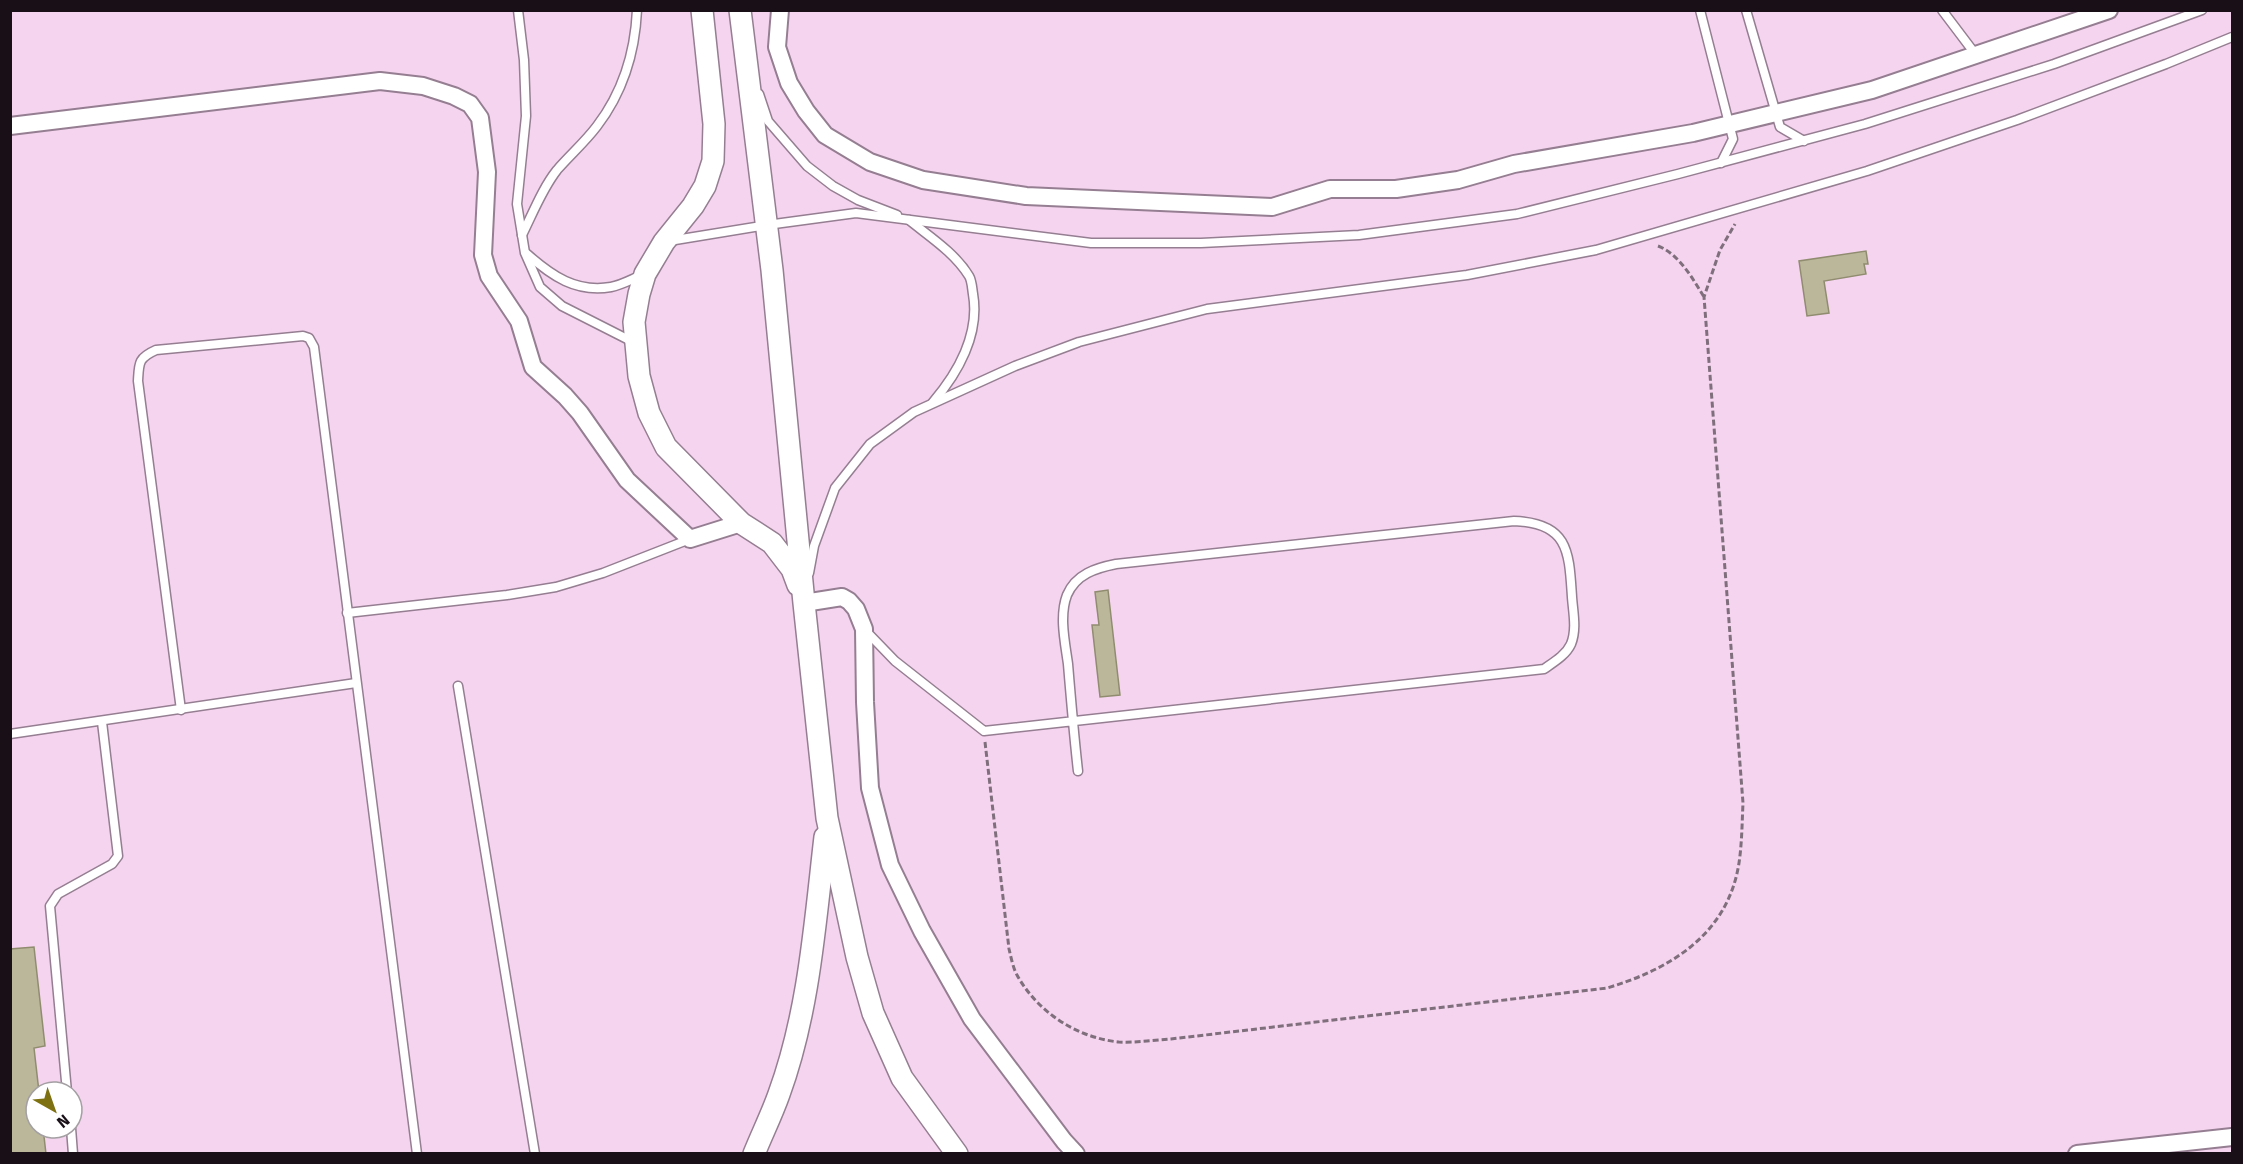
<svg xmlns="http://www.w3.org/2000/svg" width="2243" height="1164" font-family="'Fira Sans',sans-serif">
	<rect width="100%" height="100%" fill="#fae0f5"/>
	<!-- built -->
	<path fill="#f5d4ef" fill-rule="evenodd" d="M 10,11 L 2232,11 L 2232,1153 L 11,1153 ZM 36,1092 L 72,1092 L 72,1128 L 36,1128 Z"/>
	<!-- building -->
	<g fill="#bbb79a" stroke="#908c70" stroke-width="1.5">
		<path d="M 1866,251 L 1868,264 L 1864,264 L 1866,274 L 1824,281 L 1829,313 L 1807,316 L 1799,261 Z"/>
		<path d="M 1108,590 L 1120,695 L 1100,697 L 1092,625 L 1099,625 L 1095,592 Z"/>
		<path d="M 34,947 L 45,1046 L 34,1048 L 39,1092 L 36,1092 L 36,1128 L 43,1128 L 46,1154 L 10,1154 L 10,949 Z"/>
	</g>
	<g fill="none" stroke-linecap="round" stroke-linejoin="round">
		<!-- service casing -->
		<g stroke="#957e91" stroke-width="11">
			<g id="service">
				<path d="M 518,10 L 524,60 L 526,116 L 517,204 L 525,253 L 540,287 L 562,306 L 633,342"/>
				<path d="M 1700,10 L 1733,139 L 1721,163"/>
				<path d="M 1746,10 L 1780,127 L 1804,141"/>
				<path d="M 1942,10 L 1976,55"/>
				<path d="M 759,94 L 768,121 L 807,166 L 833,186 L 858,200 L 897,215"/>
				<path d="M 909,220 C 930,237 955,253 969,276 C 972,281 972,288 973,294 C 980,334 958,373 933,402"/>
				<path d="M 522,235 C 533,213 542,189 557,170 C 570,155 585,142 597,126 C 623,92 635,53 637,10"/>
				<path d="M 669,241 L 767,225 L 856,213 L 1091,243 L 1201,243 L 1359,235 L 1517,214 L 1678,174 L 1865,124 L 2054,64 L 2202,10"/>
				<path d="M 527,254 C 552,276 576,293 611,287 C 622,285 632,279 642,275"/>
				<path d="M 809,573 L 814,546 L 835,488 L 870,444 L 914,412 L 1015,366 L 1079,342 L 1207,309 L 1467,275 L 1596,250 L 1867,171 L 2017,120 L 2166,64 L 2232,37"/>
				<path d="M 347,613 L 507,595 L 556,587 L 603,573 L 690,539"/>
				<path d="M 866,631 L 895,661 L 984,731 L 1544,669 C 1554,662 1566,655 1571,644 C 1577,629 1573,612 1572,597 C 1569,552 1569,523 1514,521 L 1116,564 C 1096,568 1076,574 1067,595 C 1059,616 1065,642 1068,664 C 1071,700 1074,736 1078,771"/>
				<path d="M 458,686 L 535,1154"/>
				<path d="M 181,710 L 138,381 C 139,363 138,358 156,350 L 303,336 L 309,338 L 314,347 L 417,1154"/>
				<path d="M 10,734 L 356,683"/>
				<path d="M 67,1092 L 50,906 L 58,894 L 112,864 L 118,856 L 102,722"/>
				<path d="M 71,1128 L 73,1154"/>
			</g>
		</g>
		<!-- minor casing -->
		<g stroke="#957e91" stroke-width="20">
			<g id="minor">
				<path d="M 780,10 L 777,47 L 789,83 L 806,111 L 825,135 L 870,162 L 923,180 L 1026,196 L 1272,207 L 1330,189 L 1396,189 L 1458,180 L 1514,164 L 1693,133 L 1872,90 L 2109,10"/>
				<path d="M 10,126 L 380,81 L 423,86 L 454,96 L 470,104 L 480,118 L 487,172 L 483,255 L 489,276 L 519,321 L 533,367 L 565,396 L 580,413 L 627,480 L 690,539 L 741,523"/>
				<path d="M 804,603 L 842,597 L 849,601 L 856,609 L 864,629 L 865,702 L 870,788 L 890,865 L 922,931 L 972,1019 L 1064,1141 L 1076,1154"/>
				<path d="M 2077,1154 L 2232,1137"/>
			</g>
		</g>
		<!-- tertiary casing -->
		<g stroke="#957e91" stroke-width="24">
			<g id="tertiary">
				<path d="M 702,10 L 714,124 L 713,161 L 705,186 L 693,206 L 664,242 L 645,274 L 639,294 L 634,322 L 639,376 L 649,413 L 666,447 L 741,523 L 772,543 L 792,569 L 798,585"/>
				<path d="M 740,10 L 772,270 L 804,603 L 827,818 L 857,957 L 873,1013 L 902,1078 L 957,1154"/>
				<path d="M 754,1154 C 762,1134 772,1114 779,1094 C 809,1012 815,923 825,837"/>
			</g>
		</g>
		<!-- path -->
		<g stroke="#7f6e7c" stroke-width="3" stroke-dasharray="6 3" stroke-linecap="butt">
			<path d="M 1658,246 C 1679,254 1693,279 1704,297"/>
			<path d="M 985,742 L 1009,949 C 1011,957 1013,968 1017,975 C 1038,1013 1078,1038 1119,1042 C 1136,1043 1154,1040 1171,1039 L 1607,988 C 1671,969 1728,934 1739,863 C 1742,843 1742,823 1743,803 L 1704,297 L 1720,250 L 1735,224"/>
		</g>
		<!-- service -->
		<use href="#service" stroke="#fff" stroke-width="8"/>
		<!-- minor -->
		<use href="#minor" stroke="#fff" stroke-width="16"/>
		<!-- tertiary -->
		<use href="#tertiary" stroke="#fff" stroke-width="21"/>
	</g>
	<!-- border -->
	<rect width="2243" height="1164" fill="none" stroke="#191017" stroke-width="24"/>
	<!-- north arrow -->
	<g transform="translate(54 1110) rotate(140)"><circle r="28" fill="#ffffff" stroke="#a39fa2" stroke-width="1.5"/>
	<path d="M0-4.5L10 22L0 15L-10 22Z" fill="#7e7111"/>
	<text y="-9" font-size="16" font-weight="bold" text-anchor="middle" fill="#191017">N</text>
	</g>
</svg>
